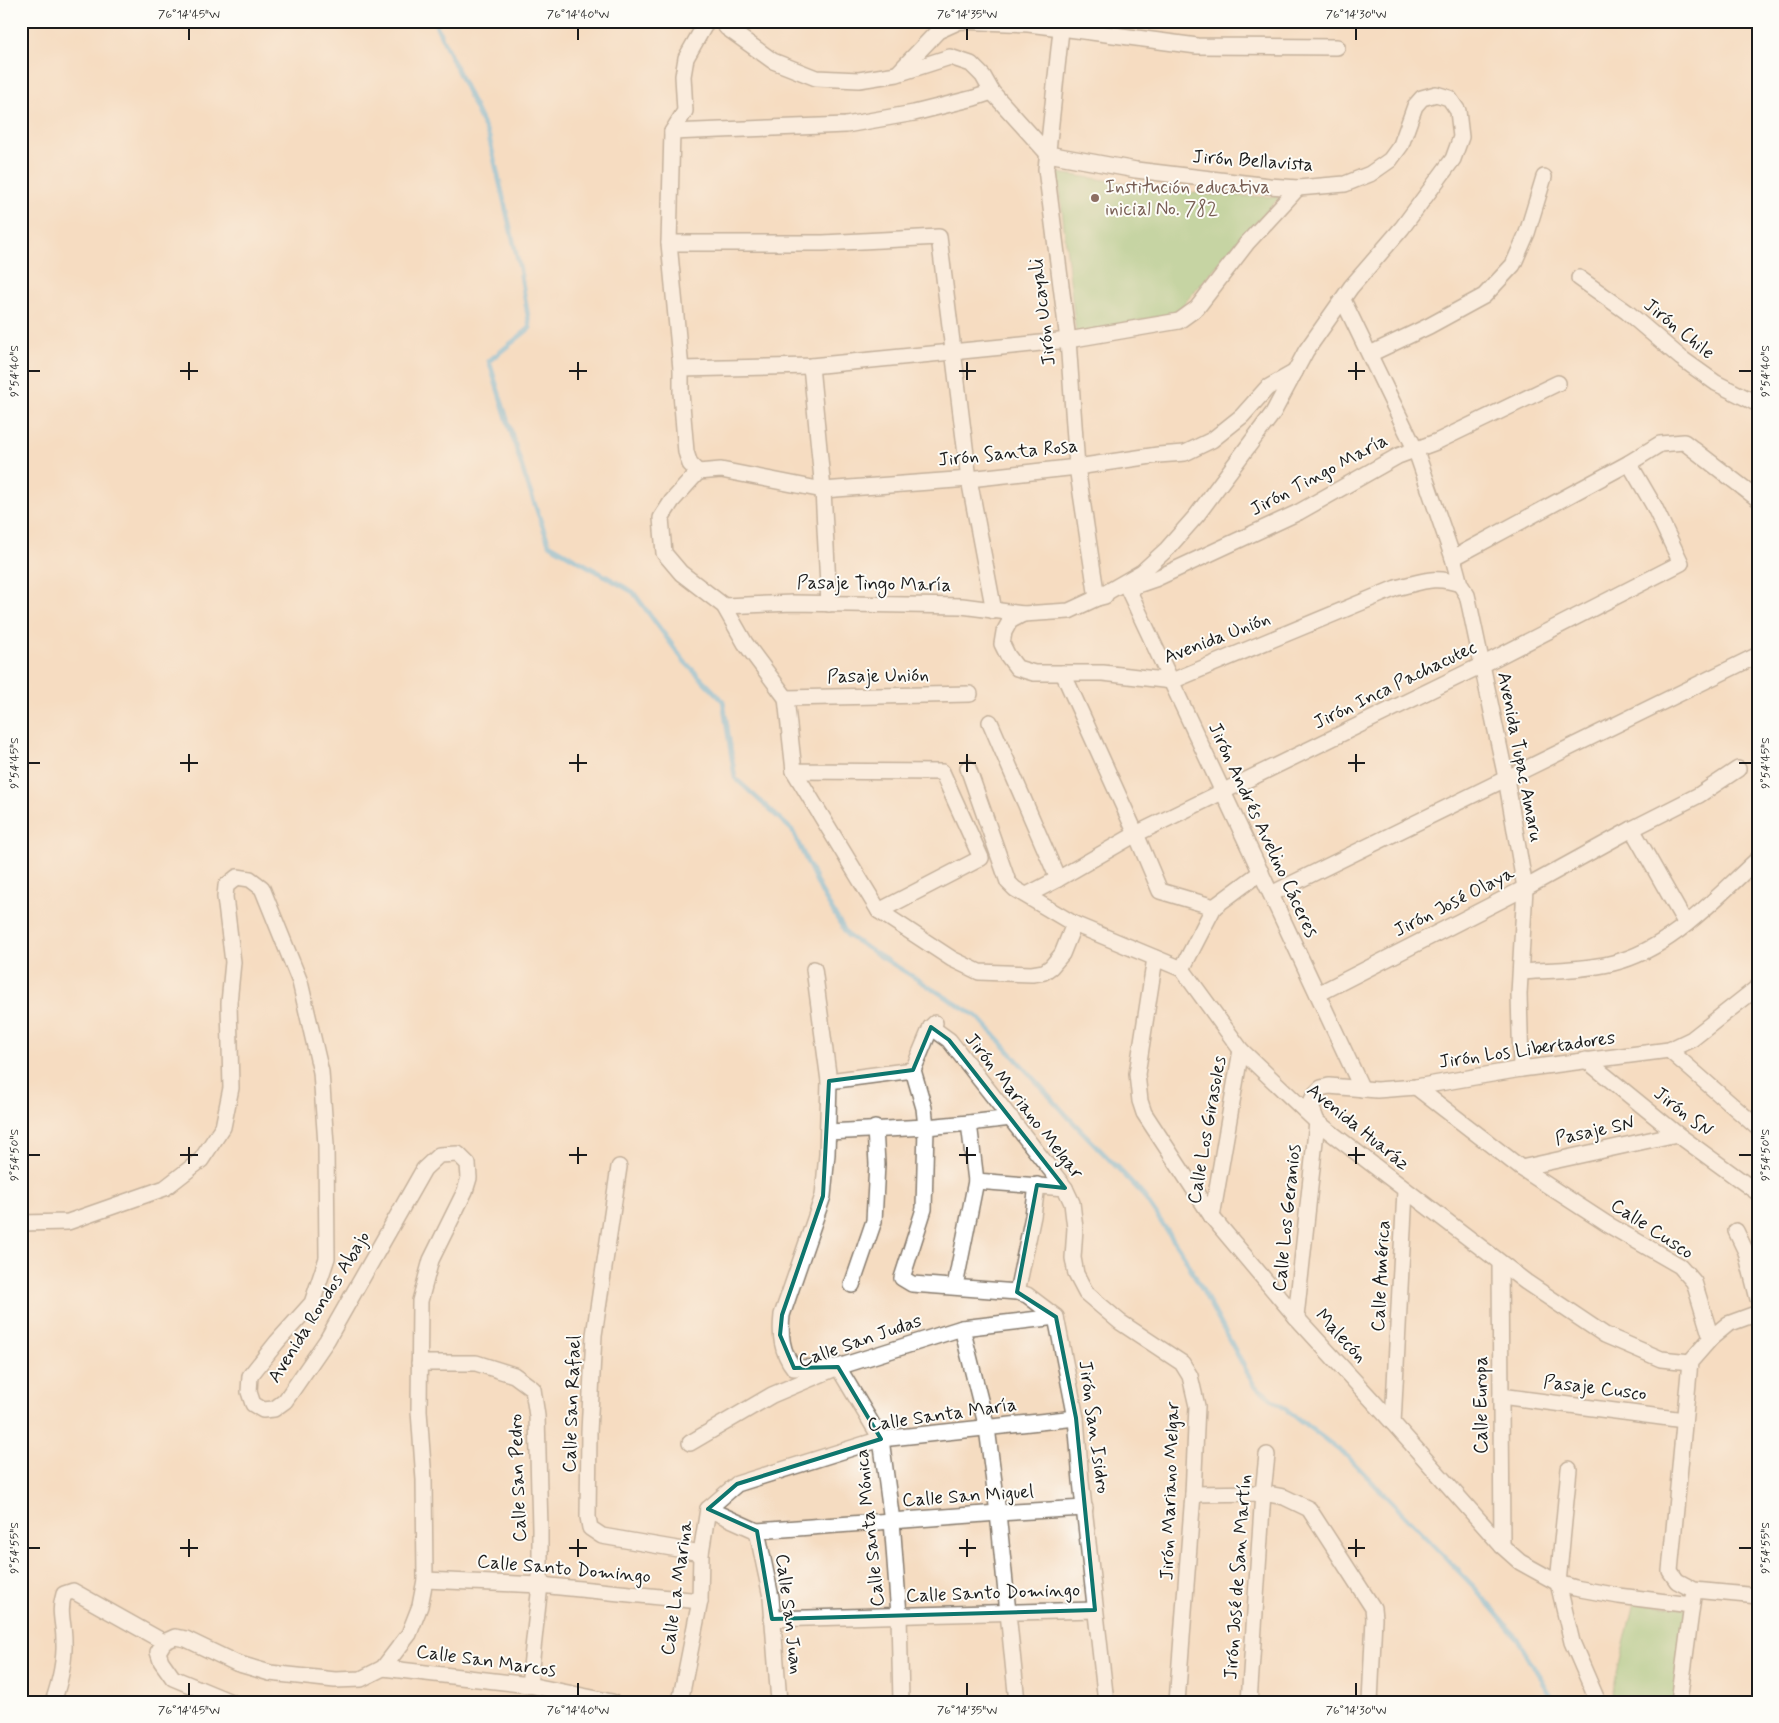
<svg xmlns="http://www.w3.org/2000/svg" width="1779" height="1723" font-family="Mynerve,sans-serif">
	<rect width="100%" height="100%" fill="#fdfcf7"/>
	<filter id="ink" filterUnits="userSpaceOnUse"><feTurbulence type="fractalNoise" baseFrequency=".02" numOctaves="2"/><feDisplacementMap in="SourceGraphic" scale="10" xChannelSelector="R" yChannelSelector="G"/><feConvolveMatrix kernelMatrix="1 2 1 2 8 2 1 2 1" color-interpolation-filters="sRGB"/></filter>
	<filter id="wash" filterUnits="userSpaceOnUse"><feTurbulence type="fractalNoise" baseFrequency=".0096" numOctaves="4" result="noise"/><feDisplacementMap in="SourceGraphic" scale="20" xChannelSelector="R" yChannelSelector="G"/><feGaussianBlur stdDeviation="1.12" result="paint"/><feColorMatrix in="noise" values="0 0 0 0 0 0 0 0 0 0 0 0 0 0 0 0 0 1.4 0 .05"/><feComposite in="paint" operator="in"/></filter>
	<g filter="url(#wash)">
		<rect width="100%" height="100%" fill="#f5dcc1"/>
		<!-- green -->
		<g fill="#8dca7f" stroke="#54734e">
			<path d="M 1058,173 L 1208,195 L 1280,197 L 1238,241 L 1176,313 L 1076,333 Z"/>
			<path d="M 1634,1602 L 1687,1609 L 1674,1702 L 1613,1702 L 1611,1699 Z"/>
		</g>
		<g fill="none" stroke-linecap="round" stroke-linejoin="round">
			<!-- stream -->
			<path stroke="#66b7e1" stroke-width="5" d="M 434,21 L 489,137 L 520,270 L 530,328 L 489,361 L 525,477 L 549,544 L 633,592 L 684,661 L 723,701 L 735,778 L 792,830 L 823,895 L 848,936 L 979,1018 L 1070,1119 L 1141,1192 L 1184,1256 L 1254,1385 L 1348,1457 L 1475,1588 L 1516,1637 L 1555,1702"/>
		</g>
	</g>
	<g filter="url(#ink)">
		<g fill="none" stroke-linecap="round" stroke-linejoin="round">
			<!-- street casing -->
			<g stroke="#887c6e" stroke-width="18">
				<g id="street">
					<path d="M 721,21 L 727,28 L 773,61 L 816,78 L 859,80 L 897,74 L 950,57 L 971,64 L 983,76 L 992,92 L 1048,154 L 1136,170 L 1269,186 L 1298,188 L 1345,184 L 1370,174 L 1390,160 L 1401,145 L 1415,106 L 1422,98 L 1436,94 L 1449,98 L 1458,111 L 1461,137 L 1453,159 L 1402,228 L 1351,287 L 1306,351 L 1273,413 L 1197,515 L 1167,549 L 1142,572 L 1097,598 L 1069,611 L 1023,614 L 962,606 L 793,603 L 724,606"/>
					<path d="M 1062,21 L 1046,169 L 1068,340 L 1077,467 L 1097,598 L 1105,596"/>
					<path d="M 898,73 L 938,31 L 960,21 L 1028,24 L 1061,28 L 1197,46 L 1337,47"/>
					<path d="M 672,132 L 685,111 L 683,76 L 686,58 L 707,21"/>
					<path d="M 669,243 L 823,243 L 939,237 L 969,479 L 994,611"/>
					<path d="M 1579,278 L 1627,312 L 1681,358 L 1716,383 L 1758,404"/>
					<path d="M 1343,300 L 1416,451 L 1453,558 L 1460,584 L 1467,595 L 1470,608 L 1506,778 L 1525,888 L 1519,994 L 1521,1069"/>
					<path d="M 1370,354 L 1429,326 L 1484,296 L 1513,265 L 1527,233 L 1544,177"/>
					<path d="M 811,366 L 823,490 L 829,604"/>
					<path d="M 681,369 L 811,366 L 1022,345 L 1068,340 L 1179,321 L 1197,308 L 1247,243 L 1298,188"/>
					<path d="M 698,472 L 672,501 L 661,518 L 664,553 L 681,573 L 724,606 L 745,643 L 786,698 L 794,771 L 942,772 L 981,858 L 879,911 L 952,959 L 979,972 L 1032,974 L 1044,972 L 1051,967 L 1062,954 L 1074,924"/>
					<path d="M 698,472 L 690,464 L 686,452 L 681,393 L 681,369 L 669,243 L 672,132 L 846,125 L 914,113 L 974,98 L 992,92"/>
					<path d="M 698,472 L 721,470 L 823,490 L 969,479 L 1077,467 L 1158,455 L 1185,453 L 1212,440 L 1242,416 L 1267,388 L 1295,372"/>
					<path d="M 1453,558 L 1629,463 L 1660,444 L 1684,442 L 1758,499"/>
					<path d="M 1129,588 L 1155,579 L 1299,512 L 1398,456 L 1436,442 L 1558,383"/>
					<path d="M 1128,589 L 1362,1089"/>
					<path d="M 1023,614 L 1010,621 L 1004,632 L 1002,644 L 1008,656 L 1017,668 L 1034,673 L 1103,673 L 1172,681 L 1396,588 C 1422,582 1434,575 1460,584"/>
					<path d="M 1063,673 L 1136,834 L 1160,891 L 1214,907"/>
					<path d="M 786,698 L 970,694"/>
					<path d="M 990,722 L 1058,879"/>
					<path d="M 968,768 L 1008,882 L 1015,889 L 1074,924 L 1182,969 L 1241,1050 L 1317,1122 L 1526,1282 L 1605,1335 L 1661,1359 L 1690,1362"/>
					<path d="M 794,771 L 879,911"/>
					<path d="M 1632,829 L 1686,924"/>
					<path d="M 1271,894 L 1758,655"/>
					<path d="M 1027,895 L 1058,879 L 1136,834 L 1482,665 L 1681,563 L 1654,506 L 1629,463"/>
					<path d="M 1155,958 L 1137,1074 L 1140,1101 L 1144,1113 L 1212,1217 L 1296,1317 L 1393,1423 L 1502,1546 L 1520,1562 L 1558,1583 L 1575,1588 L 1619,1596 L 1691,1605"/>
					<path d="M 814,969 L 829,1081 L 827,1154 L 823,1196 L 782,1315 C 780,1334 781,1352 794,1368 L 838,1367 L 881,1439 L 892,1521 L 899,1615 L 901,1702"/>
					<path d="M 1182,969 L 1214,907 L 1261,872"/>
					<path d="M 1521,972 C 1552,970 1584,970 1613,963 C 1671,949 1715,898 1758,859"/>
					<path d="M 1318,994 L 1525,888 L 1632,829 L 1699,795 L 1738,769"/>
					<path d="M 935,1023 L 931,1027 L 913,1070 L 924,1108 L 926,1127 L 924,1209 L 902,1278 L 912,1284 L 1017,1292 L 1027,1295 L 1056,1317 L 1076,1418 L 1081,1481 L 1106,1702"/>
					<path d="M 931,1027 L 949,1040 L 1065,1188 L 1072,1203 L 1075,1228 L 1073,1258 L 1076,1274 L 1086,1293 L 1120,1322 L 1182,1363 L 1190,1376 L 1197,1406 L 1193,1494 L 1177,1702"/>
					<path d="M 1669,1050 L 1758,1128"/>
					<path d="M 1586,1060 L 1677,1134 L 1758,1193"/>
					<path d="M 829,1081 L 913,1070"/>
					<path d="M 1416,1087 L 1521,1168 L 1607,1224 L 1680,1266 L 1694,1282 L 1711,1338"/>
					<path d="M 969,1123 L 1011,1118"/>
					<path d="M 828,1132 L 926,1127 L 969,1123 L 976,1181 L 1065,1188"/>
					<path d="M 619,1167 L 594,1335 L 589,1432 L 588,1517 L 590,1528 L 602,1536 L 701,1553"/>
					<path d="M 1521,1168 L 1677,1134"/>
					<path d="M 1212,1217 L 1241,1050"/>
					<path d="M 21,1223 L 68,1222 L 165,1188 L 201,1160 L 223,1127 L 231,1088 L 229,1003 L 233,962 L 225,897 L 226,886 L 237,877 L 250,879 L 262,888 L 300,982 L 321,1072 L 326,1145 L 327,1258 L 312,1303 L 277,1342 L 250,1376 L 249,1392 L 253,1404 L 263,1410 L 274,1409 L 285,1401 L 327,1340 L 424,1169 L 439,1155 L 458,1154 L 468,1164 L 469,1178 L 465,1191 L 431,1260 L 420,1301 L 419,1411 L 424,1480 L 425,1580 L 420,1606 L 409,1634 L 383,1668 L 361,1679 L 335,1680 L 270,1673 L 236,1663 L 186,1639 L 175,1637 L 164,1642 L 158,1652 L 161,1661 L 173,1678 L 231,1702"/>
					<path d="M 1736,1231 L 1746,1252 L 1758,1299"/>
					<path d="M 1500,1263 L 1502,1546"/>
					<path d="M 852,1285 L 874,1221 L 877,1164 L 875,1128"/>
					<path d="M 955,1286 L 976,1181"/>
					<path d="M 1017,1292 L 1033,1216 L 1037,1185"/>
					<path d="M 1758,1313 L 1728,1324 L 1711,1338 L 1690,1362 L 1670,1571 L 1677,1581 L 1694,1590 L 1758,1596"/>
					<path d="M 1296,1317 L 1317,1122 L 1311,1106 L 1312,1100 L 1315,1094 L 1321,1088 L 1329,1086 L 1377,1090 L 1416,1087 L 1521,1069 L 1669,1050 L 1692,1039 L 1758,987"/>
					<path d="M 962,1328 L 987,1428 L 998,1513 L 1017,1702"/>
					<path d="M 419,1363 L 476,1363 L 514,1375 L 533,1389 L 537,1416 L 540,1529 L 540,1585 L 529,1685"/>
					<path d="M 1501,1396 L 1684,1420"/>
					<path d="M 1393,1423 L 1405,1191"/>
					<path d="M 690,1443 L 772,1395 L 838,1367 L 962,1328 L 1056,1317"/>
					<path d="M 1569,1469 L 1558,1583 L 1572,1642 L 1598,1702"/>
					<path d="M 1193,1494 L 1263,1493 L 1284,1497 L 1309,1509 L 1373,1608 L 1374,1618 L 1370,1702"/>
					<path d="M 708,1509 L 737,1484 L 881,1439 L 1076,1418"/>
					<path d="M 708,1509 L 757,1531 L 998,1513 L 1085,1508"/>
					<path d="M 757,1531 L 771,1597 L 779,1702"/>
					<path d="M 425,1580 L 540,1585 L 700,1601"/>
					<path d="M 772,1619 L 1095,1610"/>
					<path d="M 383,1668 L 529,1685 L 612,1702"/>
					<path d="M 53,1702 C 60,1682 65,1662 64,1640 C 64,1623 58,1612 64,1594 L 73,1591 L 164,1642"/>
					<path d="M 680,1702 L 700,1601 L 701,1553 L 708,1509"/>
					<path d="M 1249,1702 L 1263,1493 L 1267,1455"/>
					<path d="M 1679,1702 L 1693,1597"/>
				</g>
			</g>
			<!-- street -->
			<use href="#street" stroke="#fff" stroke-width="15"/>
		</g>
	</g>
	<!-- marked area -->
	<path d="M0 0H1779V1723H0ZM 931,1027 L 949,1040 L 1065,1188 L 1037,1185 L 1017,1292 L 1056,1317 L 1076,1418 L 1095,1610 L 772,1619 L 757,1531 L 708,1509 L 737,1484 L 881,1439 L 838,1367 L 794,1368 L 780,1335 L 782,1315 L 823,1196 L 829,1081 L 913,1070 Z" fill="#f5dcc1" fill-opacity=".55" fill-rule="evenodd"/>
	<path fill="none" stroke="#0f766e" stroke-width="4" stroke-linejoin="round" d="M 931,1027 L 949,1040 L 1065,1188 L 1037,1185 L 1017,1292 L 1056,1317 L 1076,1418 L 1095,1610 L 772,1619 L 757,1531 L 708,1509 L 737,1484 L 881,1439 L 838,1367 L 794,1368 L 780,1335 L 782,1315 L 823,1196 L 829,1081 L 913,1070 Z"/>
	<!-- ticks -->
	<path fill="none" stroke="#1c1c1c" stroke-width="2" d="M 189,28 L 189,40M 578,28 L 578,40M 967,28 L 967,40M 1356,28 L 1356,40M 189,362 L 189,380M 578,362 L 578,380M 967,362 L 967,380M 1356,362 L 1356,380M 28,371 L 40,371M 180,371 L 198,371M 569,371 L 587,371M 959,371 L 976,371M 1348,371 L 1365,371M 1739,371 L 1752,371M 189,754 L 189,772M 578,754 L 578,772M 967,754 L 967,772M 1356,754 L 1356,772M 28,763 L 40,763M 180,763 L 198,763M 569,763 L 587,763M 959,763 L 976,763M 1348,763 L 1365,763M 1739,763 L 1752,763M 189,1147 L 189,1164M 578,1147 L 578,1164M 967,1147 L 967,1164M 1356,1147 L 1356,1164M 28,1155 L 40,1155M 180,1155 L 198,1155M 569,1155 L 587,1155M 959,1155 L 976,1155M 1348,1155 L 1365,1155M 1739,1155 L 1752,1155M 189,1539 L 189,1557M 578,1539 L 578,1557M 967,1539 L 967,1557M 1356,1539 L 1356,1557M 28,1548 L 40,1548M 180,1548 L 198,1548M 569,1548 L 587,1548M 959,1548 L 976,1548M 1348,1548 L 1365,1548M 1739,1548 L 1752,1548M 189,1683 L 189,1696M 578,1683 L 578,1696M 967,1683 L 967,1696M 1356,1683 L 1356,1696"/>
	<!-- markers -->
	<circle fill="#8d6e63" stroke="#fdfcf7" stroke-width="2" cx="1095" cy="198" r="5"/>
	<g text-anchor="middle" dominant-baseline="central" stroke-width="4" stroke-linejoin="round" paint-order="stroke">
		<!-- street labels -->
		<g font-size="19" fill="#1c1c1c" stroke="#fdfcf7">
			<text transform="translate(1253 161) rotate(4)">Jirón Bellavista</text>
			<text transform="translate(1043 312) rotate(-97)">Jirón Ucayali</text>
			<text transform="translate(1679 329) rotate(39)">Jirón Chile</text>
			<text transform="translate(1008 453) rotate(-6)">Jirón Santa Rosa</text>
			<text transform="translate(1319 475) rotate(-28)">Jirón Tingo María</text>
			<text transform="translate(874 584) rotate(1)">Pasaje Tingo María</text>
			<text transform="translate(1217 638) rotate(-21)">Avenida Unión</text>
			<text transform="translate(878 676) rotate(-1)">Pasaje Unión</text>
			<text transform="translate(1395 685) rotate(-26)">Jirón Inca Pachacutec</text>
			<text transform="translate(1520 757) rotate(79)">Avenida Tupac Amaru</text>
			<text transform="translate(1263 830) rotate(65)">Jirón Andrés Avelino Cáceres</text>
			<text transform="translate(1454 902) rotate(-27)">Jirón José Olaya</text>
			<text transform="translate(1527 1050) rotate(-8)">Jirón Los Libertadores</text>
			<text transform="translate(1024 1106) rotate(52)">Jirón Mariano Melgar</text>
			<text transform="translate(1683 1112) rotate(38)">Jirón SN</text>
			<text transform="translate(1358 1127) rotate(39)">Avenida Huaráz</text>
			<text transform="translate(1207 1130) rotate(-80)">Calle Los Girasoles</text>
			<text transform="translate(1595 1131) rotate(-12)">Pasaje SN</text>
			<text transform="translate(1287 1218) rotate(-84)">Calle Los Geranios</text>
			<text transform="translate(1652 1229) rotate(33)">Calle Cusco</text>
			<text transform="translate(1381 1276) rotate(-87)">Calle América</text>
			<text transform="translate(319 1307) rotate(-58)">Avenida Rondos Abajo</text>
			<text transform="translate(1341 1336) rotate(47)">Malecón</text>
			<text transform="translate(860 1341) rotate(-19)">Calle San Judas</text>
			<text transform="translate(1595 1388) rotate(7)">Pasaje Cusco</text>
			<text transform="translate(572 1404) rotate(-88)">Calle San Rafael</text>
			<text transform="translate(1481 1405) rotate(-90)">Calle Europa</text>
			<text transform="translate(942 1415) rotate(-8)">Calle Santa María</text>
			<text transform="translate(1094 1427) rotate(82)">Jirón San Isidro</text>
			<text transform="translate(518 1478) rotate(-92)">Calle San Pedro</text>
			<text transform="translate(1170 1491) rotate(-88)">Jirón Mariano Melgar</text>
			<text transform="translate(968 1496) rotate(-4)">Calle San Miguel</text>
			<text transform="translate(870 1528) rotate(-96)">Calle Santa Mónica</text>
			<text transform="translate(564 1569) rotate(5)">Calle Santo Domingo</text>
			<text transform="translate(1238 1577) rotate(-86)">Jirón José de San Martín</text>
			<text transform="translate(677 1588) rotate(-82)">Calle La Marina</text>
			<text transform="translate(993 1593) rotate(-2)">Calle Santo Domingo</text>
			<text transform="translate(789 1614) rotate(83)">Calle San Juan</text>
			<text transform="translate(486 1661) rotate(8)">Calle San Marcos</text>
		</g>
		<!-- education labels -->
		<g font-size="19" fill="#785e54" stroke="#fdfcf7" text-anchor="start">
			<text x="1105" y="187">Institución educativa<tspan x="1105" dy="22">inicial No. 782</tspan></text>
		</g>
	</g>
	<!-- margin -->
	<rect width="1779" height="1723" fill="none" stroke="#fdfcf7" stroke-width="55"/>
	<rect x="28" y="28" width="1724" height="1668" fill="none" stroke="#1c1c1c" stroke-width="2"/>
	<g font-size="12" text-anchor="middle" fill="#1c1c1c">
		<text x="189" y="18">76°14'45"W</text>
		<text x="578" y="18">76°14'40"W</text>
		<text x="967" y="18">76°14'35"W</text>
		<text x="1356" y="18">76°14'30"W</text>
		<text transform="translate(14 371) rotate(-90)" y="4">9°54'40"S</text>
		<text transform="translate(1765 371) rotate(-90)" y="4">9°54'40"S</text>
		<text transform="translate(14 763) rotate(-90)" y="4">9°54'45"S</text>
		<text transform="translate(1765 763) rotate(-90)" y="4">9°54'45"S</text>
		<text transform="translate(14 1155) rotate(-90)" y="4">9°54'50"S</text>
		<text transform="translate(1765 1155) rotate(-90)" y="4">9°54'50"S</text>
		<text transform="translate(14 1548) rotate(-90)" y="4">9°54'55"S</text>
		<text transform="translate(1765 1548) rotate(-90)" y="4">9°54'55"S</text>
		<text x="189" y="1714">76°14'45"W</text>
		<text x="578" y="1714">76°14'40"W</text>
		<text x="967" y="1714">76°14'35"W</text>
		<text x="1356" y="1714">76°14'30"W</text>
	</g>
</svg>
